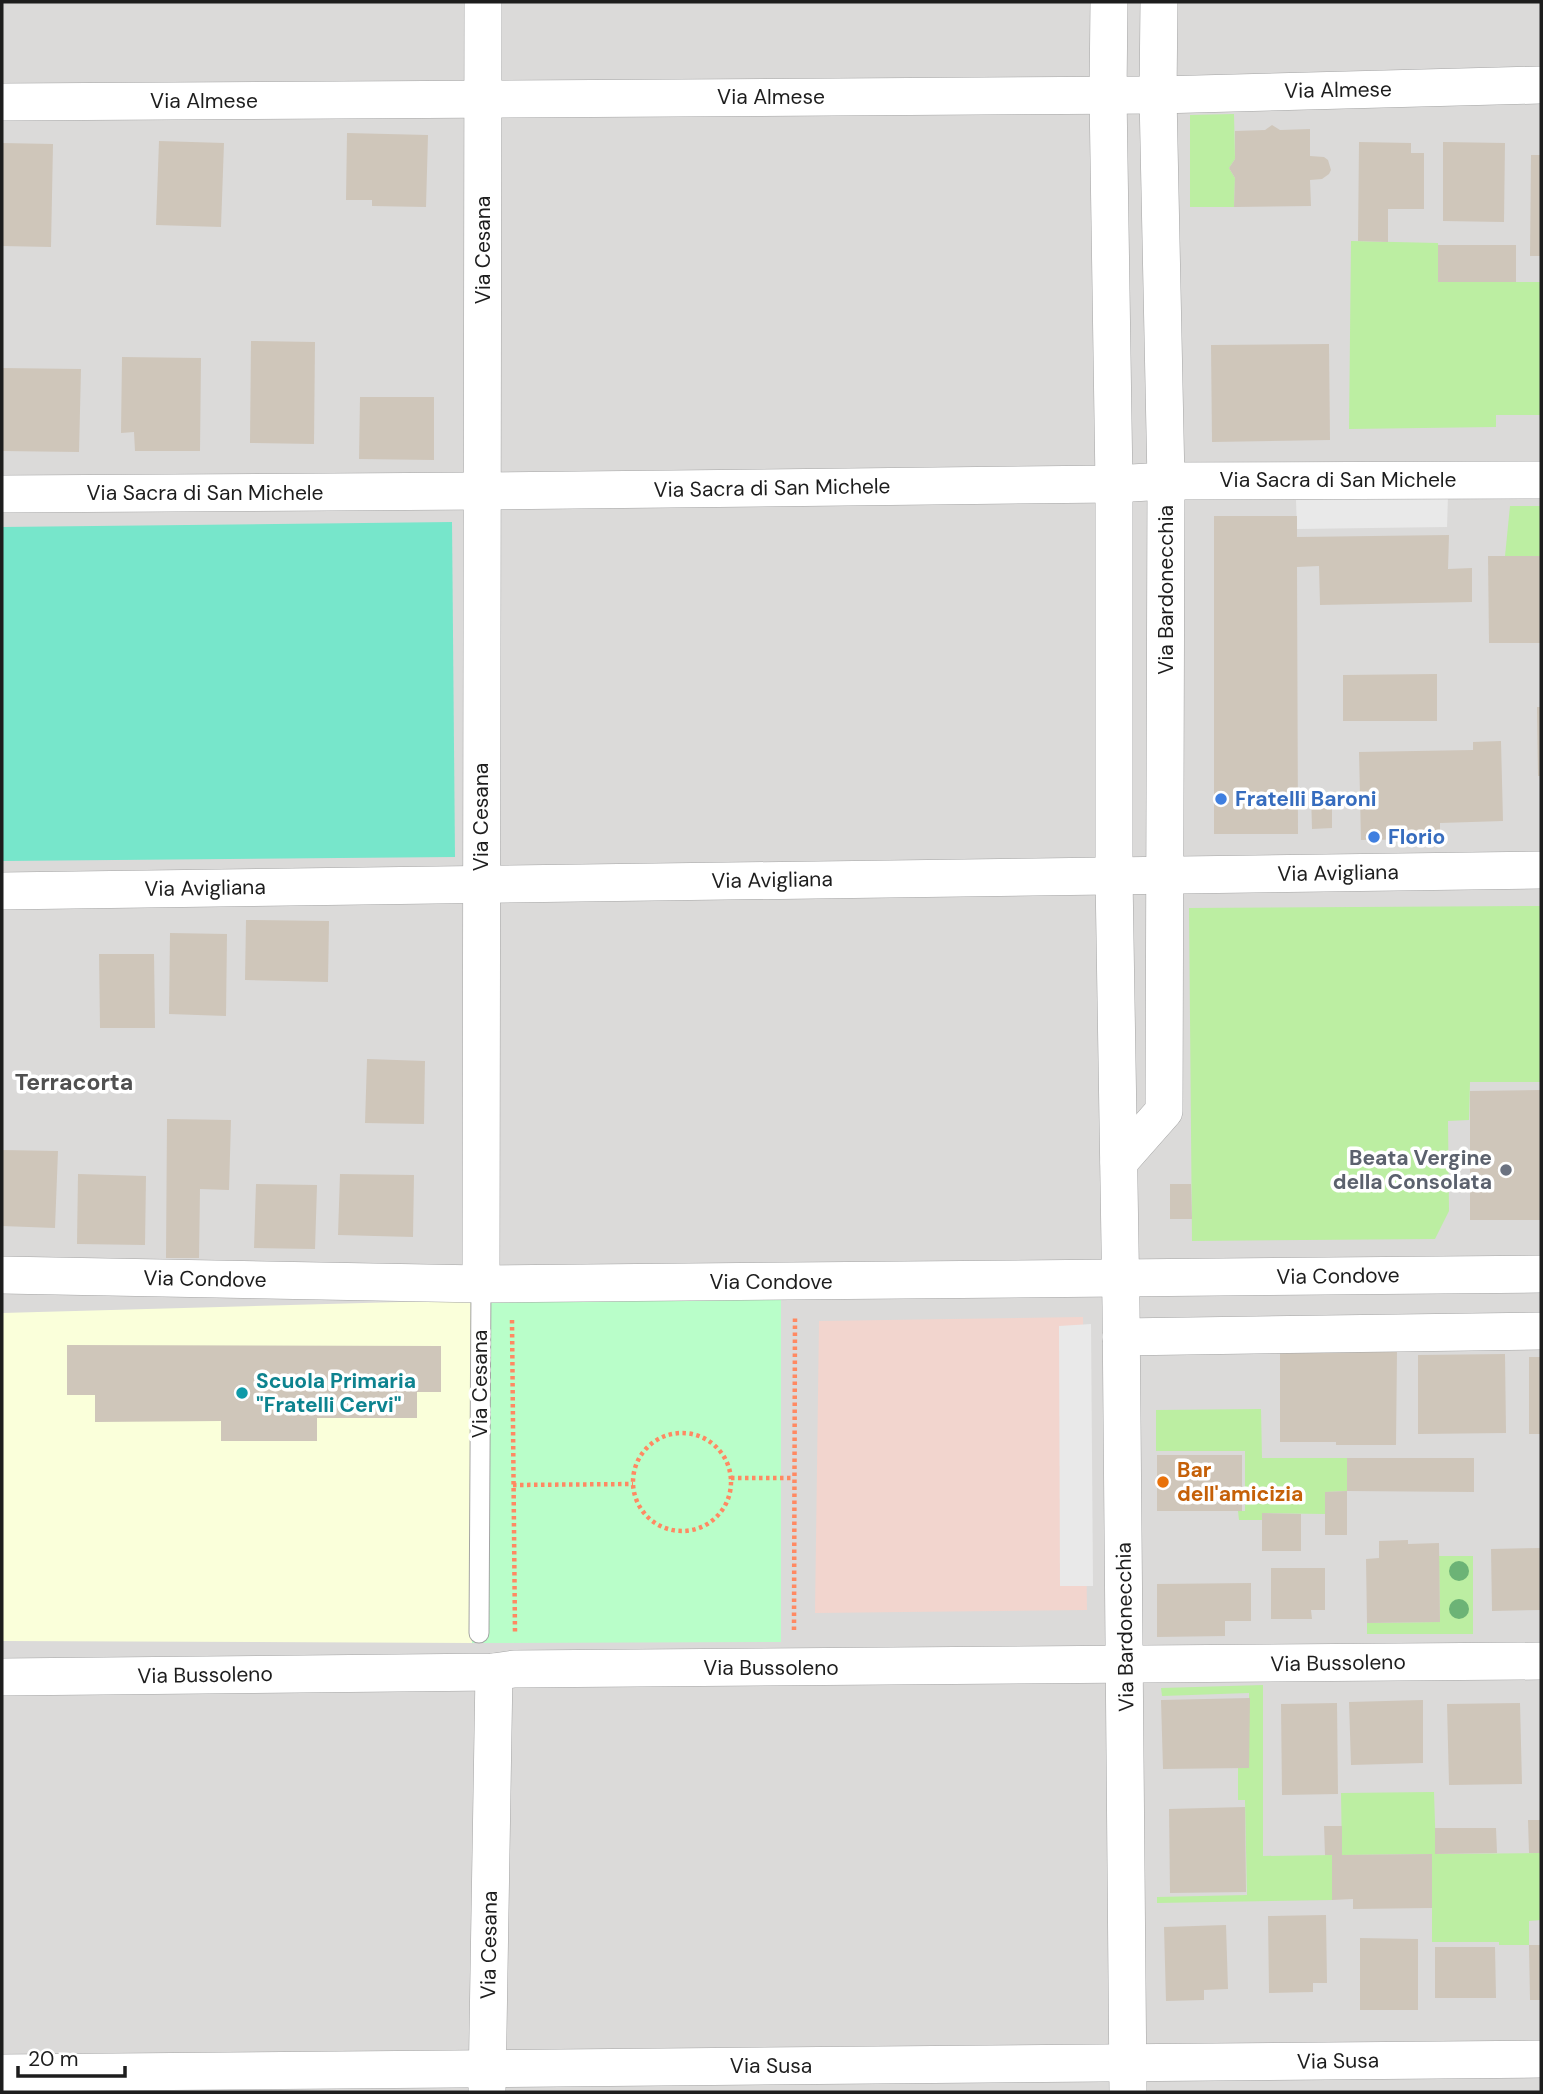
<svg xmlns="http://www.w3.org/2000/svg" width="1543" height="2094" font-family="'DM Sans',sans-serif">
	<rect width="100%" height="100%" fill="#efece1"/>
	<!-- residential -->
	<rect fill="#dbdad9" x="2" y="2" width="1539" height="2090"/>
	<!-- commercial -->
	<path fill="#f2d5ce" d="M 1083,1317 L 1087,1610 L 815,1613 L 819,1321 Z"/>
	<!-- education -->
	<path fill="#faffda" d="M 473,1300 L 472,1643 L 2,1641 L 2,1313 Z"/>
	<!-- grass -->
	<g fill="#bceea2">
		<path d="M 1234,114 L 1235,159 L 1229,168 L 1235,178 L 1234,207 L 1190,207 L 1190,115 Z"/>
		<path d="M 1351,241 L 1438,243 L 1439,282 L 1541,282 L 1541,415 L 1496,415 L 1496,427 L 1349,429 Z"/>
		<path d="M 1510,506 L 1541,506 L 1541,556 L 1505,556 Z"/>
		<path d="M 1541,906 L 1541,1082 L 1470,1082 L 1469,1120 L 1448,1121 L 1449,1211 L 1435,1239 L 1192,1241 L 1189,908 Z"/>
		<path d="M 1261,1409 L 1262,1458 L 1347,1458 L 1347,1491 L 1325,1492 L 1325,1514 L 1262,1513 L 1262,1520 L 1239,1520 L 1238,1511 L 1245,1511 L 1245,1451 L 1156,1451 L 1156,1410 Z"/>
		<path d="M 1439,1556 L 1473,1556 L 1473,1634 L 1367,1634 L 1367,1623 L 1440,1622 Z"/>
		<path d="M 1263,1685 L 1263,1856 L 1332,1855 L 1332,1900 L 1157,1903 L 1157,1897 L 1247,1895 L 1245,1800 L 1238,1800 L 1238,1768 L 1249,1767 L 1249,1693 L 1162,1696 L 1161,1688 Z"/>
		<path d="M 1434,1792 L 1436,1854 L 1541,1853 L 1541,1920 L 1529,1921 L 1529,1945 L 1499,1945 L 1499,1942 L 1432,1942 L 1432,1854 L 1342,1855 L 1341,1793 Z"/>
	</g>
	<!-- park -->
	<path fill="#b9fec9" d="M 473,1300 L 781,1300 L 781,1642 L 472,1643 Z"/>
	<!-- pitch -->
	<path fill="#77e6cb" d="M 452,522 L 455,857 L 2,861 L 2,527 Z"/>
	<!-- parking -->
	<g fill="#e9e9e9">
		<path d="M 1448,496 L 1447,527 L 1297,529 L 1296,500 Z"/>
		<path d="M 1091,1324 L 1093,1586 L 1060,1586 L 1059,1326 Z"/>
	</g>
	<!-- building -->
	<g fill="#cfc6ba">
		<path d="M 1272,125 L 1280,130 L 1310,129 L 1310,156 L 1324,157 L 1328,160 L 1331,170 L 1329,174 L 1322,179 L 1310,180 L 1311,206 L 1234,207 L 1235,178 L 1229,168 L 1235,159 L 1235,131 L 1265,130 Z"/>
		<path d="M 347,133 L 428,135 L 426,207 L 372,206 L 372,200 L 346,200 Z"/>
		<path d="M 159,141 L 224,143 L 221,227 L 156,225 Z"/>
		<path d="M 1359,142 L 1411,143 L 1411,153 L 1424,153 L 1424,209 L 1388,209 L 1388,242 L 1358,241 Z"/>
		<path d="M 1443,142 L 1505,143 L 1504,222 L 1443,221 Z"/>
		<path d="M 2,143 L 53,144 L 51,247 L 2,246 Z"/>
		<path d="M 1531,155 L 1541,155 L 1541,256 L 1530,256 Z"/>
		<rect x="1438" y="245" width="78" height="37"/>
		<path d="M 251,341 L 315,342 L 314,444 L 250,443 Z"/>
		<path d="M 1329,344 L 1330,440 L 1212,442 L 1211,345 Z"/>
		<path d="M 122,357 L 201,358 L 200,451 L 135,451 L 134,432 L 121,433 Z"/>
		<path d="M 2,368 L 81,369 L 79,452 L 2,451 Z"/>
		<path d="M 360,397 L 434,397 L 434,460 L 359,459 Z"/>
		<path d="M 1214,516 L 1297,516 L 1297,537 L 1449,535 L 1448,569 L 1472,568 L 1472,602 L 1320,605 L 1319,566 L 1297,567 L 1298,834 L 1214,834 Z"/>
		<path d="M 1488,556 L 1541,556 L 1541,643 L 1489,643 Z"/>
		<path d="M 1437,674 L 1437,721 L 1343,721 L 1343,675 Z"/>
		<path d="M 1537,707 L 1541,707 L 1541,776 L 1538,776 Z"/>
		<path d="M 1501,741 L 1503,821 L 1440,823 L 1440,839 L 1361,840 L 1359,752 L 1473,750 L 1473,742 Z"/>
		<path d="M 1311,793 L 1332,793 L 1332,828 L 1312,829 Z"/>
		<path d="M 246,920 L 329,921 L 328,982 L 245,980 Z"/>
		<path d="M 170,933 L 227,934 L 226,1016 L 169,1014 Z"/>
		<path d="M 99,954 L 154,954 L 155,1028 L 100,1028 Z"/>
		<path d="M 367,1059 L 425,1061 L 424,1124 L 365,1123 Z"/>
		<path d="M 1541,1090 L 1541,1220 L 1470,1220 L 1470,1091 Z"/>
		<path d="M 167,1119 L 231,1120 L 229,1190 L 200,1189 L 199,1258 L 166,1258 Z"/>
		<path d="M 2,1150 L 58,1151 L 55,1228 L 2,1226 Z"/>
		<path d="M 78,1174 L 146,1176 L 145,1245 L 77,1244 Z"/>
		<path d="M 340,1174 L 414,1175 L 413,1237 L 338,1235 Z"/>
		<path d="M 256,1184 L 317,1185 L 315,1249 L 254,1248 Z"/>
		<path d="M 1170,1184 L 1191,1184 L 1192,1219 L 1170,1219 Z"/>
		<path d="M 67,1345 L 441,1346 L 441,1392 L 417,1392 L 417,1418 L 317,1418 L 317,1441 L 221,1441 L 221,1421 L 95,1422 L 95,1395 L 67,1395 Z"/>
		<path d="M 1397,1351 L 1396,1445 L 1336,1445 L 1336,1442 L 1280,1442 L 1280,1352 Z"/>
		<path d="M 1505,1354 L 1506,1433 L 1418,1434 L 1418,1355 Z"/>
		<rect x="1529" y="1357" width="12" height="77"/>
		<rect x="1157" y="1455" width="85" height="56"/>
		<path d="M 1347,1458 L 1474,1458 L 1474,1492 L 1347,1491 Z"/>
		<path d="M 1347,1491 L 1347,1535 L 1325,1535 L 1325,1492 Z"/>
		<path d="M 1262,1513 L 1301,1514 L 1301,1551 L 1262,1551 Z"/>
		<path d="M 1408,1540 L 1408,1544 L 1439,1543 L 1440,1622 L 1367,1623 L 1366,1559 L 1379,1558 L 1379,1541 Z"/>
		<path d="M 1541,1548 L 1541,1610 L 1492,1611 L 1491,1549 Z"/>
		<path d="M 1271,1568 L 1325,1568 L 1325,1610 L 1311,1610 L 1312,1619 L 1271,1619 Z"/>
		<path d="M 1251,1583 L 1251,1621 L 1225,1621 L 1225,1636 L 1157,1637 L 1157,1584 Z"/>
		<path d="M 1250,1698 L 1249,1768 L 1163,1769 L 1161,1700 Z"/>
		<path d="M 1423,1700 L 1423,1763 L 1351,1765 L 1349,1702 Z"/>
		<path d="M 1337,1703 L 1338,1794 L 1282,1795 L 1281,1704 Z"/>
		<path d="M 1520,1703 L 1522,1784 L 1449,1785 L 1447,1704 Z"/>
		<path d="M 1245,1807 L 1246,1892 L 1170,1893 L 1169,1809 Z"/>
		<path d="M 1528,1820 L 1541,1820 L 1541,1853 L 1529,1853 Z"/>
		<path d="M 1324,1826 L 1342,1826 L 1342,1855 L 1432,1854 L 1432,1908 L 1353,1909 L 1353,1899 L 1332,1900 L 1332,1855 L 1325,1855 Z"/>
		<path d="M 1435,1828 L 1496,1828 L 1497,1853 L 1435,1854 Z"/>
		<path d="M 1326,1915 L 1327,1983 L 1313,1983 L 1313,1992 L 1269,1993 L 1268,1916 Z"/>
		<path d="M 1226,1925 L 1228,1989 L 1204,1990 L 1204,2000 L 1166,2001 L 1164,1927 Z"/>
		<path d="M 1360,1938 L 1418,1939 L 1418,2010 L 1360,2010 Z"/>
		<path d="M 1529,1945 L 1541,1945 L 1541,2000 L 1530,2000 Z"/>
		<path d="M 1435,1947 L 1495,1947 L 1496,1998 L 1435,1998 Z"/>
	</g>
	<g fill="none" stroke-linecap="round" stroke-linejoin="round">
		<!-- service casing -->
		<g stroke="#a4a4a4" stroke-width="21">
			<path id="service" d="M 479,1633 L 481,1284"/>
		</g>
		<!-- minor casing -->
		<g stroke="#a4a4a4" stroke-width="38">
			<g id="minor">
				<path d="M 1109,2 L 1108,94 L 1114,484 L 1114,876 L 1121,1306 L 1128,2092"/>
				<path d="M 2,102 L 1158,95 L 1540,85"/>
				<path d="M 2,494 L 483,491 L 1114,484 L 1166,481 L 1541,480"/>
				<path d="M 2,891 L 1541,870"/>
				<path d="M 1119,1162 L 1164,1111 L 1166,481 L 1158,95 L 1159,2"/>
				<path d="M 2,1275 L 481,1284 L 1541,1274"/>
				<path d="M 481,1284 L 483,2"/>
				<path d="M 1121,1337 L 1541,1331"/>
				<path d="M 2,1677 L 494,1672 L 514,1669 L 1541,1661"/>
				<path d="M 2,2073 L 1541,2059"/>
				<path d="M 487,2091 L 494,1672"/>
			</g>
		</g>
		<!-- path -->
		<g stroke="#ff8962" stroke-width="4.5" stroke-dasharray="3.5 3.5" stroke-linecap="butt">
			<path d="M 512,1320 L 515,1633"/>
			<circle cx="682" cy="1482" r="49"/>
			<path d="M 731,1478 L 794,1478"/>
			<path d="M 513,1485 L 633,1484"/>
			<path d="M 794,1630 L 795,1317"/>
		</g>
		<!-- service -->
		<use href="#service" stroke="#fff" stroke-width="19"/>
		<!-- minor -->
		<use href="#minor" stroke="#fff" stroke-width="37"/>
	</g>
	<!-- trees -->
	<g fill="#6cb376">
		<circle cx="1459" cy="1571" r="10"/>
		<circle cx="1459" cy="1609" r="10"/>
	</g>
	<!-- markers -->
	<g fill="#3f7fe0" stroke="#fff" stroke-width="2.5">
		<circle cx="1221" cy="799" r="7"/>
		<circle cx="1374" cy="837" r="7"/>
	</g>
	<circle fill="#6b7280" stroke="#fff" stroke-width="2.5" cx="1506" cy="1170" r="7"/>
	<circle fill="#0f9aa8" stroke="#fff" stroke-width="2.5" cx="242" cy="1393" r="7"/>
	<circle fill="#e8710a" stroke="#fff" stroke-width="2.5" cx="1163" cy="1482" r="7"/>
	<g text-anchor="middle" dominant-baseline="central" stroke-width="7" stroke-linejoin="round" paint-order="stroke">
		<!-- street labels -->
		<g font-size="21" fill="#1d1d1d" stroke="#fff">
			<text transform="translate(1338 90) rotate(-1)">Via Almese</text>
			<text x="771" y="97">Via Almese</text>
			<text x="204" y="101">Via Almese</text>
			<text transform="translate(483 250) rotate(-90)">Via Cesana</text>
			<text x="1338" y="480">Via Sacra di San Michele</text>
			<text transform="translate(772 488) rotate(-1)">Via Sacra di San Michele</text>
			<text x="205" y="493">Via Sacra di San Michele</text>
			<text transform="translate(1166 590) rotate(-90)">Via Bardonecchia</text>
			<text transform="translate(481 817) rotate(-90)">Via Cesana</text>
			<text transform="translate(1338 873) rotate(-1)">Via Avigliana</text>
			<text transform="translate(772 880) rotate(-1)">Via Avigliana</text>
			<text transform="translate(205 888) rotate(-1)">Via Avigliana</text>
			<text transform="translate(1338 1276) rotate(-1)">Via Condove</text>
			<text transform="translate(205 1279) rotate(1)">Via Condove</text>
			<text x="771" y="1282">Via Condove</text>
			<text transform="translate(480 1384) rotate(-90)">Via Cesana</text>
			<text transform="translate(1125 1627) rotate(-91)">Via Bardonecchia</text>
			<text transform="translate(1338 1663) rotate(-1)">Via Bussoleno</text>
			<text x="771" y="1668">Via Bussoleno</text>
			<text transform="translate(205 1675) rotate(-1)">Via Bussoleno</text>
			<text transform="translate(489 1945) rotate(-89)">Via Cesana</text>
			<text transform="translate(1338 2061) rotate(-1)">Via Susa</text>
			<text x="771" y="2066">Via Susa</text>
		</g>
		<!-- shop labels -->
		<g font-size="21" font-weight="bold" fill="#366cbe" stroke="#fff" text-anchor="start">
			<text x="1235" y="799">Fratelli Baroni</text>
			<text x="1388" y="837">Florio</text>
		</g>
		<!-- worship labels -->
		<g font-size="21" font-weight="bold" fill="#5b616d" stroke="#fff" text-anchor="end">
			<text x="1492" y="1158">Beata Vergine<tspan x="1492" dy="24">della Consolata</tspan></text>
		</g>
		<!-- culture labels -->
		<g font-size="21" font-weight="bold" fill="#0d838f" stroke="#fff" text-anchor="start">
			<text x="256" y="1381">Scuola Primaria<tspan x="256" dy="24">"Fratelli Cervi"</tspan></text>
		</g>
		<!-- food labels -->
		<g font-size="21" font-weight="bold" fill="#c56008" stroke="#fff" text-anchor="start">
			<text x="1177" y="1470">Bar<tspan x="1177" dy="24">dell'amicizia</tspan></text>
		</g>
		<!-- neighbourhood labels -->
		<g font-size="23" font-weight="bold" fill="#505050" stroke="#fff">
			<text x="74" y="1082">Terracorta</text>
		</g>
	</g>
	<!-- border -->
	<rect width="1543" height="2094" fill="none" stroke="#1d1d1d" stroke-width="7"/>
	<!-- scale -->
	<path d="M18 2066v10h107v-10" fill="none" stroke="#1d1d1d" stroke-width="3.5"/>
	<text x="28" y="2066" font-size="21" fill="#1d1d1d" stroke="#ffffff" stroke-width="5" paint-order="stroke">20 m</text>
</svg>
